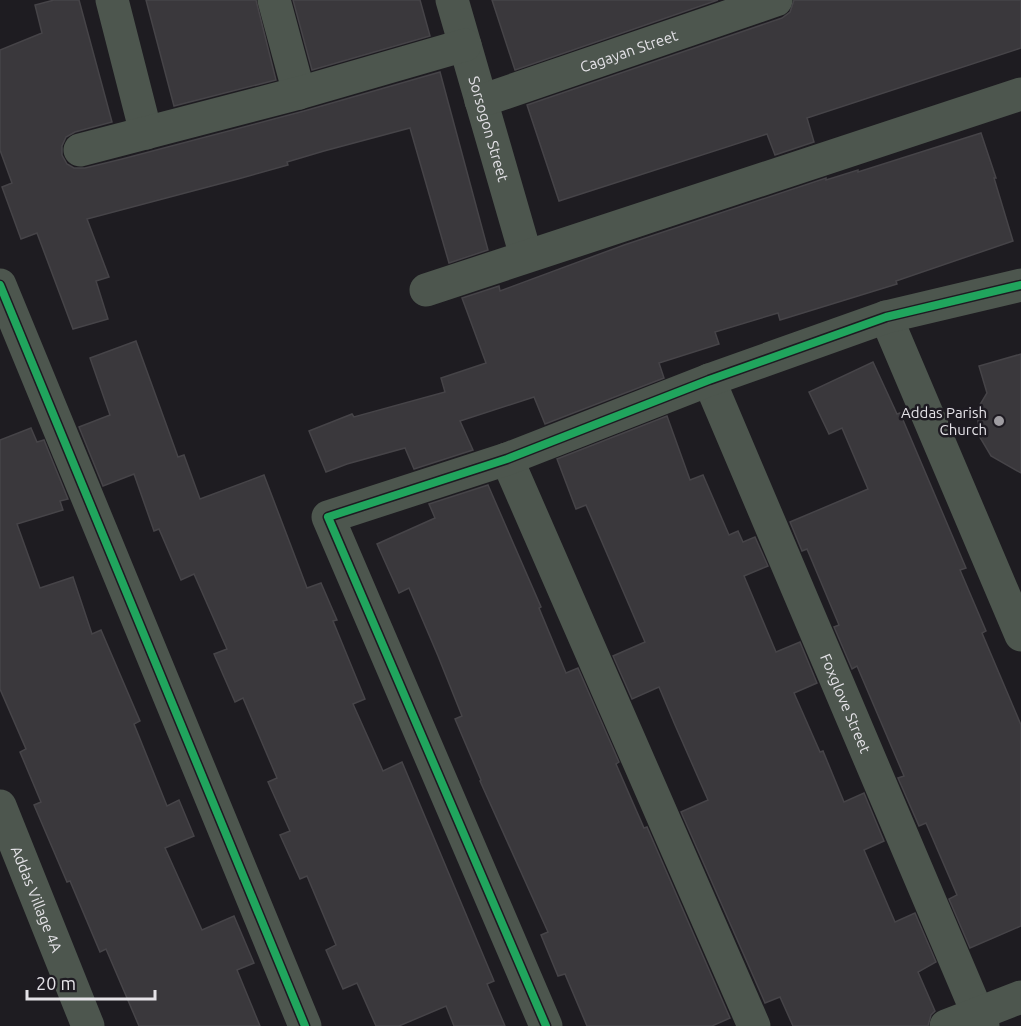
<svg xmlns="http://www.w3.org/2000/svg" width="1021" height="1026" font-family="Ubuntu,sans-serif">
	<rect width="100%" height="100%" fill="#1e1c21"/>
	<!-- building -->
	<g fill="#3a383c" stroke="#464448" stroke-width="1.5">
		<path d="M 54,0 L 79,0 L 112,122 L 75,132 L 66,137 L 62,146 L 62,155 L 67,164 L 74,168 L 85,168 L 122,159 L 304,111 L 440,72 L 488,250 L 449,263 L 410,128 L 324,151 L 287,162 L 288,165 L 238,179 L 87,219 L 109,277 L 96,281 L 108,319 L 73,329 L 37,233 L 21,239 L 2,187 L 12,183 L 0,150 L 0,50 L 42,33 L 35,5 Z"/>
		<path d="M 146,0 L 256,0 L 276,80 L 174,106 Z"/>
		<path d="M 293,0 L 420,0 L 430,36 L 312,70 Z"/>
		<path d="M 492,0 L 718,0 L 515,70 Z"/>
		<path d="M 794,0 L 1021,0 L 1021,48 L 807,118 L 814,142 L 775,155 L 767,134 L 559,201 L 527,105 L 782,18 L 790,12 Z"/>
		<path d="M 981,133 L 996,178 L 994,178 L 1013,241 L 896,281 L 897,284 L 780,320 L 778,313 L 715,332 L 719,344 L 659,363 L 664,378 L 545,424 L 534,397 L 460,421 L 473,450 L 414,469 L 405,448 L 347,464 L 326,472 L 309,431 L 352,414 L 354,417 L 445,392 L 441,378 L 486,363 L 462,298 L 499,286 L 500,291 L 624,245 L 826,178 L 826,180 L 858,170 L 858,172 Z"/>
		<path d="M 136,341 L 178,457 L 184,455 L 200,499 L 264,475 L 307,588 L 321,583 L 337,620 L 333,621 L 365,699 L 353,704 L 383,771 L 402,762 L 494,981 L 487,984 L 505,1026 L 454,1026 L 446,1006 L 399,1026 L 376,1026 L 357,983 L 343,989 L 326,950 L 336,945 L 307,876 L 300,879 L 280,835 L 290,831 L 268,782 L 277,778 L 243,698 L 235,702 L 214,654 L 227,649 L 194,574 L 181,580 L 159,529 L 154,531 L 134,474 L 103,486 L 79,427 L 110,415 L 90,358 Z"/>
		<path d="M 1021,354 L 1021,473 L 991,456 L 978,434 L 978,408 L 987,393 L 979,366 Z"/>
		<path d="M 873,362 L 897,414 L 900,413 L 966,568 L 960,570 L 986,631 L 982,633 L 1021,725 L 1021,926 L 970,948 L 949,899 L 957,895 L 926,823 L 919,826 L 898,778 L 904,776 L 857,666 L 852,669 L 834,627 L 839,625 L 807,549 L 802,551 L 790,522 L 868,489 L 842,428 L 829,434 L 809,392 Z"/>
		<path d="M 667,416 L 690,480 L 703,475 L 729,535 L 738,531 L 743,542 L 755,537 L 768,566 L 744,576 L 776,652 L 800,642 L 817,683 L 794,693 L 820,752 L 823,751 L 844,802 L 864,793 L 884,841 L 864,850 L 895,922 L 915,913 L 936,962 L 918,972 L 935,1011 L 931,1015 L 928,1026 L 793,1026 L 780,997 L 765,1003 L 681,812 L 708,800 L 675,725 L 659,687 L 632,699 L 613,656 L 645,642 L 586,505 L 576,509 L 557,459 Z"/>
		<path d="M 31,428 L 37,442 L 44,440 L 68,499 L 60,501 L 63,510 L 17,524 L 40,588 L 73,577 L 92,634 L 101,630 L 140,721 L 134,724 L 167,806 L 179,800 L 194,836 L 165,848 L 202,930 L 234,916 L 254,963 L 237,970 L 260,1026 L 139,1026 L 106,949 L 100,952 L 70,881 L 67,882 L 34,805 L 41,802 L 20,752 L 26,749 L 0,689 L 0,440 Z"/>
		<path d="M 488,485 L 541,607 L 539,608 L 566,673 L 578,668 L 619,762 L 616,764 L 644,828 L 647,827 L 730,1018 L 712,1026 L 587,1026 L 565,974 L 558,976 L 541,935 L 548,932 L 480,781 L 481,780 L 455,719 L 462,716 L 438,656 L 409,588 L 399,593 L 377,544 L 435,518 L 429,504 Z"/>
	</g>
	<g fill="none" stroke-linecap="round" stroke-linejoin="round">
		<!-- minor -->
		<g stroke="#4d564e" stroke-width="33">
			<path d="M 112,0 L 146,133"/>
			<path d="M 274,0 L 299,93"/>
			<path id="s1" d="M 452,0 L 526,256"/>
			<path id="s2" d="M 481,101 L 776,0"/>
			<path d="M 80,150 L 299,93 L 465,45"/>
			<path d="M 0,285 L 305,1026"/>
			<path d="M 426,290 L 1021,94"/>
			<path d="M 886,317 L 1021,635"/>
			<path id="s3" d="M 709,380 L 983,1026"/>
			<path d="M 507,459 L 754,1026"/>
			<path id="s4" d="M 0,806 L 88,1026"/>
			<path d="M 546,1026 L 328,517 L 507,459 L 709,380 L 886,317 L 1021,285"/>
			<path d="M 946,1026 L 1021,997"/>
		</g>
		<!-- cycleway casing -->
		<g stroke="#1e1b22" stroke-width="11">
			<g id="cycleway">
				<path d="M 0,285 L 305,1026"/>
				<path d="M 546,1026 L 328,517 L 507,459 L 709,380 L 886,317 L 1021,285"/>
			</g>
		</g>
		<!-- cycleway -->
		<use href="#cycleway" stroke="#20a55d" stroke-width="8"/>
	</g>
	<!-- markers -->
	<circle fill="#9f9da2" stroke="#1e1b22" stroke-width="2" cx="999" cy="421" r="6"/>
	<g text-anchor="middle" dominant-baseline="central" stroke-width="5" stroke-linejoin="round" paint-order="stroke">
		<!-- street labels -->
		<g font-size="15" fill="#e5e3e8" stroke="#1e1b22">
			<text stroke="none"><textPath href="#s2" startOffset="156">Cagayan Street</textPath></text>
			<text stroke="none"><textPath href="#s1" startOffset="134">Sorsogon Street</textPath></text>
			<text stroke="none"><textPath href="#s3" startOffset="351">Foxglove Street</textPath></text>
			<text stroke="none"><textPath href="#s4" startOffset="100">Addas Village 4A</textPath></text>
		</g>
		<!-- poi labels -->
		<g font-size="15" fill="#e5e3e8" stroke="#1e1b22" text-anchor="end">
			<text x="987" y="412">Addas Parish<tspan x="987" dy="17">Church</tspan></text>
		</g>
	</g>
	<!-- scale -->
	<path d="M27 990v9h128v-9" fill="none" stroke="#e5e3e8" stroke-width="3"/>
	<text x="36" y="990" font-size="18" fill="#e5e3e8" stroke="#1e1b22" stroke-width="4.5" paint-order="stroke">20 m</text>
</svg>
